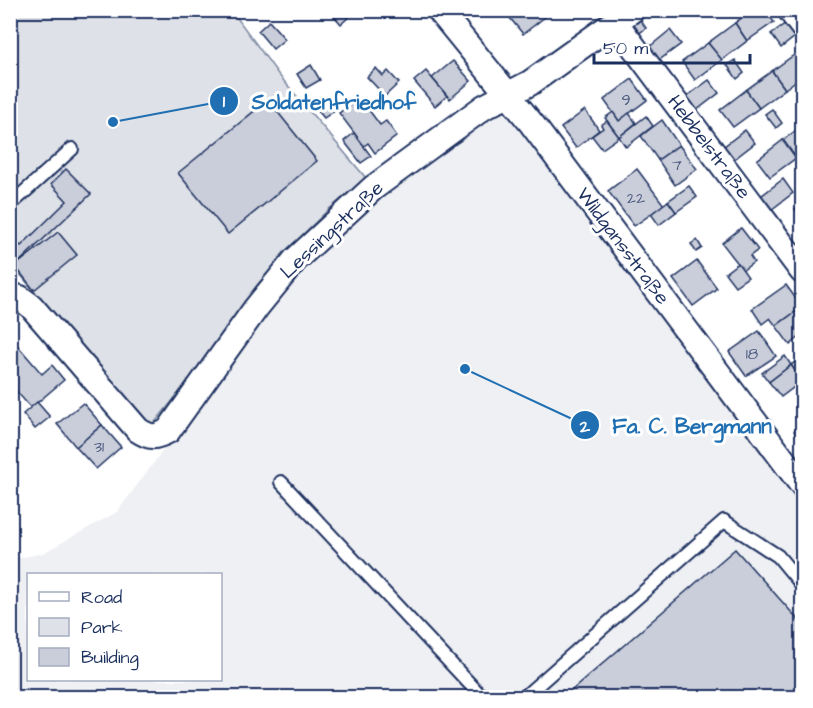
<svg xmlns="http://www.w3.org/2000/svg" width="813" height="708" font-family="'Architects Daughter',sans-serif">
	<rect width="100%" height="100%" fill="#fff"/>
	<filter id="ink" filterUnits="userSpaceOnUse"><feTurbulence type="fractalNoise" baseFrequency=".0167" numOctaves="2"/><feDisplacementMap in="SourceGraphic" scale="12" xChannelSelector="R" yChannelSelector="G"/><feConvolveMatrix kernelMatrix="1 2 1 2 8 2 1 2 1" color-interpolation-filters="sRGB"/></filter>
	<g filter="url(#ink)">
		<!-- built -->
		<path fill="#eff0f4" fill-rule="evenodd" d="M 504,108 L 524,126 L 802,500 L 802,697 L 11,697 L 10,560 L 43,553 L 117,512 L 280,294 L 320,247 L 437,151 ZM 28,574 L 220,574 L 220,680 L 28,680 Z"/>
		<!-- green -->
		<path fill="#dee1e7" stroke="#7c88a2" stroke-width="1.5" d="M 11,11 L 232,11 L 278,74 L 366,178 L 328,210 L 290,247 L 257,285 L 182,389 L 152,426 L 143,424 L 14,267 L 11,270 Z"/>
		<!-- building -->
		<g fill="#caceda" stroke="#1b2f5e" stroke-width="1.5">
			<path d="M 329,10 L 357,10 L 341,24 Z"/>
			<path d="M 520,10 L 539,10 L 545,17 L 523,34 L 510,18 Z"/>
			<path d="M 752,10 L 765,10 L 774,22 L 747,41 L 735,23 Z"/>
			<path d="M 639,18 L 646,28 L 637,35 L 630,25 Z"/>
			<path d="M 269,21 L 285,39 L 273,49 L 258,31 Z"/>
			<path d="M 735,23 L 747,41 L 722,60 L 708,43 Z"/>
			<path d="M 786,23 L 796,36 L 781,48 L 771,34 Z"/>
			<path d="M 670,30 L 681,44 L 658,61 L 648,48 Z"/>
			<path d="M 708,43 L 722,60 L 695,80 L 682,62 Z"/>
			<path d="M 798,52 L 802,58 L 802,76 L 785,89 L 772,71 Z"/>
			<path d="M 735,60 L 744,73 L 737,79 L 727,65 Z"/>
			<path d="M 453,61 L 471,81 L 450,99 L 432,78 Z"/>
			<path d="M 311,65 L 320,80 L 306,88 L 297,74 Z"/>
			<path d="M 376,68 L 383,76 L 388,71 L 399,83 L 385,96 L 367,77 Z"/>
			<path d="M 426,71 L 447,96 L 435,106 L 414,81 Z"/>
			<path d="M 772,71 L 785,89 L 759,108 L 746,90 Z"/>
			<path d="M 632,79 L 647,100 L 619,121 L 604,100 Z"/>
			<path d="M 709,80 L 719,93 L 697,110 L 686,97 Z"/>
			<path d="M 746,90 L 759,108 L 733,127 L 720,110 Z"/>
			<path d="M 324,98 L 334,111 L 324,118 L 314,106 Z"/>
			<path d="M 360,98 L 380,125 L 386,121 L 397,136 L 375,153 L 368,143 L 364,146 L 339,113 Z"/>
			<path d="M 268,100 L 317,161 L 228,234 L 178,173 Z"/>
			<path d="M 772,109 L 782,123 L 776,128 L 765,114 Z"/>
			<path d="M 585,110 L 599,130 L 576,148 L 561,128 Z"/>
			<path d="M 613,112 L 619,121 L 629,113 L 636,123 L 619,137 L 605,118 Z"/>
			<path d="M 646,116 L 653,126 L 626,147 L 619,137 Z"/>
			<path d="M 662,120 L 679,145 L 658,160 L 641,136 Z"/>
			<path d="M 607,121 L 619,137 L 602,149 L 592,136 L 603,128 L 601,125 Z"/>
			<path d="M 802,126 L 802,153 L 796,158 L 783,140 Z"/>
			<path d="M 745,130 L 755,143 L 733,160 L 723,147 Z"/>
			<path d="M 354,133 L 371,156 L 361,163 L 344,141 Z"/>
			<path d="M 783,140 L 796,158 L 770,177 L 757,160 Z"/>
			<path d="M 679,145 L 697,169 L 675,185 L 658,160 Z"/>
			<path d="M 66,169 L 91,194 L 15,266 L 10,261 L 10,237 L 21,246 L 67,201 L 51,184 Z"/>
			<path d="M 637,169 L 664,205 L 634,226 L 608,191 Z"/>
			<path d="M 783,179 L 793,193 L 771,210 L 761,196 Z"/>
			<path d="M 689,186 L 697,197 L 676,212 L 668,201 Z"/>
			<path d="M 668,201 L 676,212 L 659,225 L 651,214 Z"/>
			<path d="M 802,203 L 802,220 L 795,209 Z"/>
			<path d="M 741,228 L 758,250 L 750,256 L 754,262 L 743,270 L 722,243 Z"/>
			<path d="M 58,232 L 77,255 L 34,290 L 15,266 Z"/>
			<path d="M 697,240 L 702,248 L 696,252 L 691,244 Z"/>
			<path d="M 697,261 L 717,288 L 693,306 L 673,279 Z"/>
			<path d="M 738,263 L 748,277 L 735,286 L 725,273 Z"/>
			<path d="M 786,285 L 802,307 L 776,326 L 770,318 L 762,324 L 752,309 Z"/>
			<path d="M 802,307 L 802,335 L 790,345 L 776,326 Z"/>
			<path d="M 759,331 L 776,356 L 746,376 L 729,352 Z"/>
			<path d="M 18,346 L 42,374 L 52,365 L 64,380 L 31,408 L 10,384 L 10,352 Z"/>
			<path d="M 785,356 L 791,365 L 769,382 L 762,373 Z"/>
			<path d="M 802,357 L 802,377 L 801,378 L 791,365 Z"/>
			<path d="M 791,365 L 802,381 L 781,397 L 769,382 Z"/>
			<path d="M 802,381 L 802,398 L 795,387 Z"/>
			<path d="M 37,402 L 50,417 L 35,429 L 23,414 Z"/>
			<path d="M 83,403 L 102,425 L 76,447 L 57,424 Z"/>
			<path d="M 802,424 L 802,443 L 794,431 Z"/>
			<path d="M 102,425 L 121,447 L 96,469 L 76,447 Z"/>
			<path d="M 735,549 L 802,624 L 802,698 L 563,698 Z"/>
		</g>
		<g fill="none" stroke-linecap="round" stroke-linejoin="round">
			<!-- lane casing -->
			<g stroke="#1b2f5e" stroke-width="16">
				<g id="lane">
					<path d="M 10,205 L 72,149"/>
					<path d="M 281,482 L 483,698"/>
					<path d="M 523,698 L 724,521 L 778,556 L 802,585"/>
				</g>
			</g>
			<!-- street casing -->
			<g stroke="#1b2f5e" stroke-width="28">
				<g id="street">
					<path d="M 439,10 L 532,124 L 802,485"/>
					<path d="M 790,10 L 802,26"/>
					<path d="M 615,22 L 802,271"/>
					<path d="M 10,295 L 20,298 L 31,306 L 138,430 C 150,438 155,438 168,431 L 256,308 L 295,260 L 373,188 L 484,107 L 530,83 L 632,10"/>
				</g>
			</g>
			<!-- lane -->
			<use href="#lane" stroke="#fff" stroke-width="12"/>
			<!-- street -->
			<use href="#street" stroke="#fff" stroke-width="24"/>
		</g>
	</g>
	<g text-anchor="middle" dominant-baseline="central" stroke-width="6" stroke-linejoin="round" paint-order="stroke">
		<!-- number labels -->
		<g font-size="16" fill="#47577d">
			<text x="626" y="100">9</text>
			<text x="677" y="165">7</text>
			<text x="636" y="198">22</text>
			<text x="752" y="354">18</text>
			<text x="99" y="447">31</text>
		</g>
		<!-- street labels -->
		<g font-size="20" fill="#1b2f5e" stroke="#fff">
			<text transform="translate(709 147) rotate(53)">Hebbelstraße</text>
			<text transform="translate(332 230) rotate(-43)">Lessingstraße</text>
			<text transform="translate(623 246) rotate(53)">Wildgansstraße</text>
		</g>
	</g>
	<!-- callouts -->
	<path fill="none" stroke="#1f6fb2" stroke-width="2" d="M113 122L224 101M465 369L585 425"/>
	<g fill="#1f6fb2" stroke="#fff" stroke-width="2">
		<circle cx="113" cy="122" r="6"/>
		<circle cx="465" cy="369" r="6"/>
		<circle cx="224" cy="101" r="15"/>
		<circle cx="585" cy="425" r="15"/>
	</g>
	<g font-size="18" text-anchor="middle" font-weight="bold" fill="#fff">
		<text x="224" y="107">1</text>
		<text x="585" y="432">2</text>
	</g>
	<g font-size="21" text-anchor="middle" font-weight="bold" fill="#1f6fb2" stroke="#fff" stroke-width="6" stroke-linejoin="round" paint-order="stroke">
		<text x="334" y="109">Soldatenfriedhof</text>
		<text x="692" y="433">Fa. C. Bergmann</text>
	</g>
	<!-- margin -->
	<rect width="813" height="708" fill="none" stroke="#fff" stroke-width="36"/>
	<rect x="18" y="18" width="777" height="672" fill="none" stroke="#1b2f5e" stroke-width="2" filter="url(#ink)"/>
	<!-- legend -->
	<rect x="27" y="573" width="195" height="108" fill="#ffffff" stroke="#a4acbf" stroke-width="1.5"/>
	<rect x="39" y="592" width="30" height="9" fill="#ffffff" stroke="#a4acbf" stroke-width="1.5"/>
	<text x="81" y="603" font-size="18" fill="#1b2f5e">Road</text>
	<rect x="39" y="618" width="30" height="18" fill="#dee1e7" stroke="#a4acbf" stroke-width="1.5"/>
	<text x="81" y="633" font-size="18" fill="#1b2f5e">Park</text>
	<rect x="39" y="648" width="30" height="18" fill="#caceda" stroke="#a4acbf" stroke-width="1.5"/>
	<text x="81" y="663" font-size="18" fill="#1b2f5e">Building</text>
	<!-- scale -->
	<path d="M594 54v9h156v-9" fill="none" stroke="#1b2f5e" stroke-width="3"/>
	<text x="603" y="54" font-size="18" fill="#1b2f5e" stroke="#ffffff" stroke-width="4.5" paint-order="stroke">50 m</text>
</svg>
